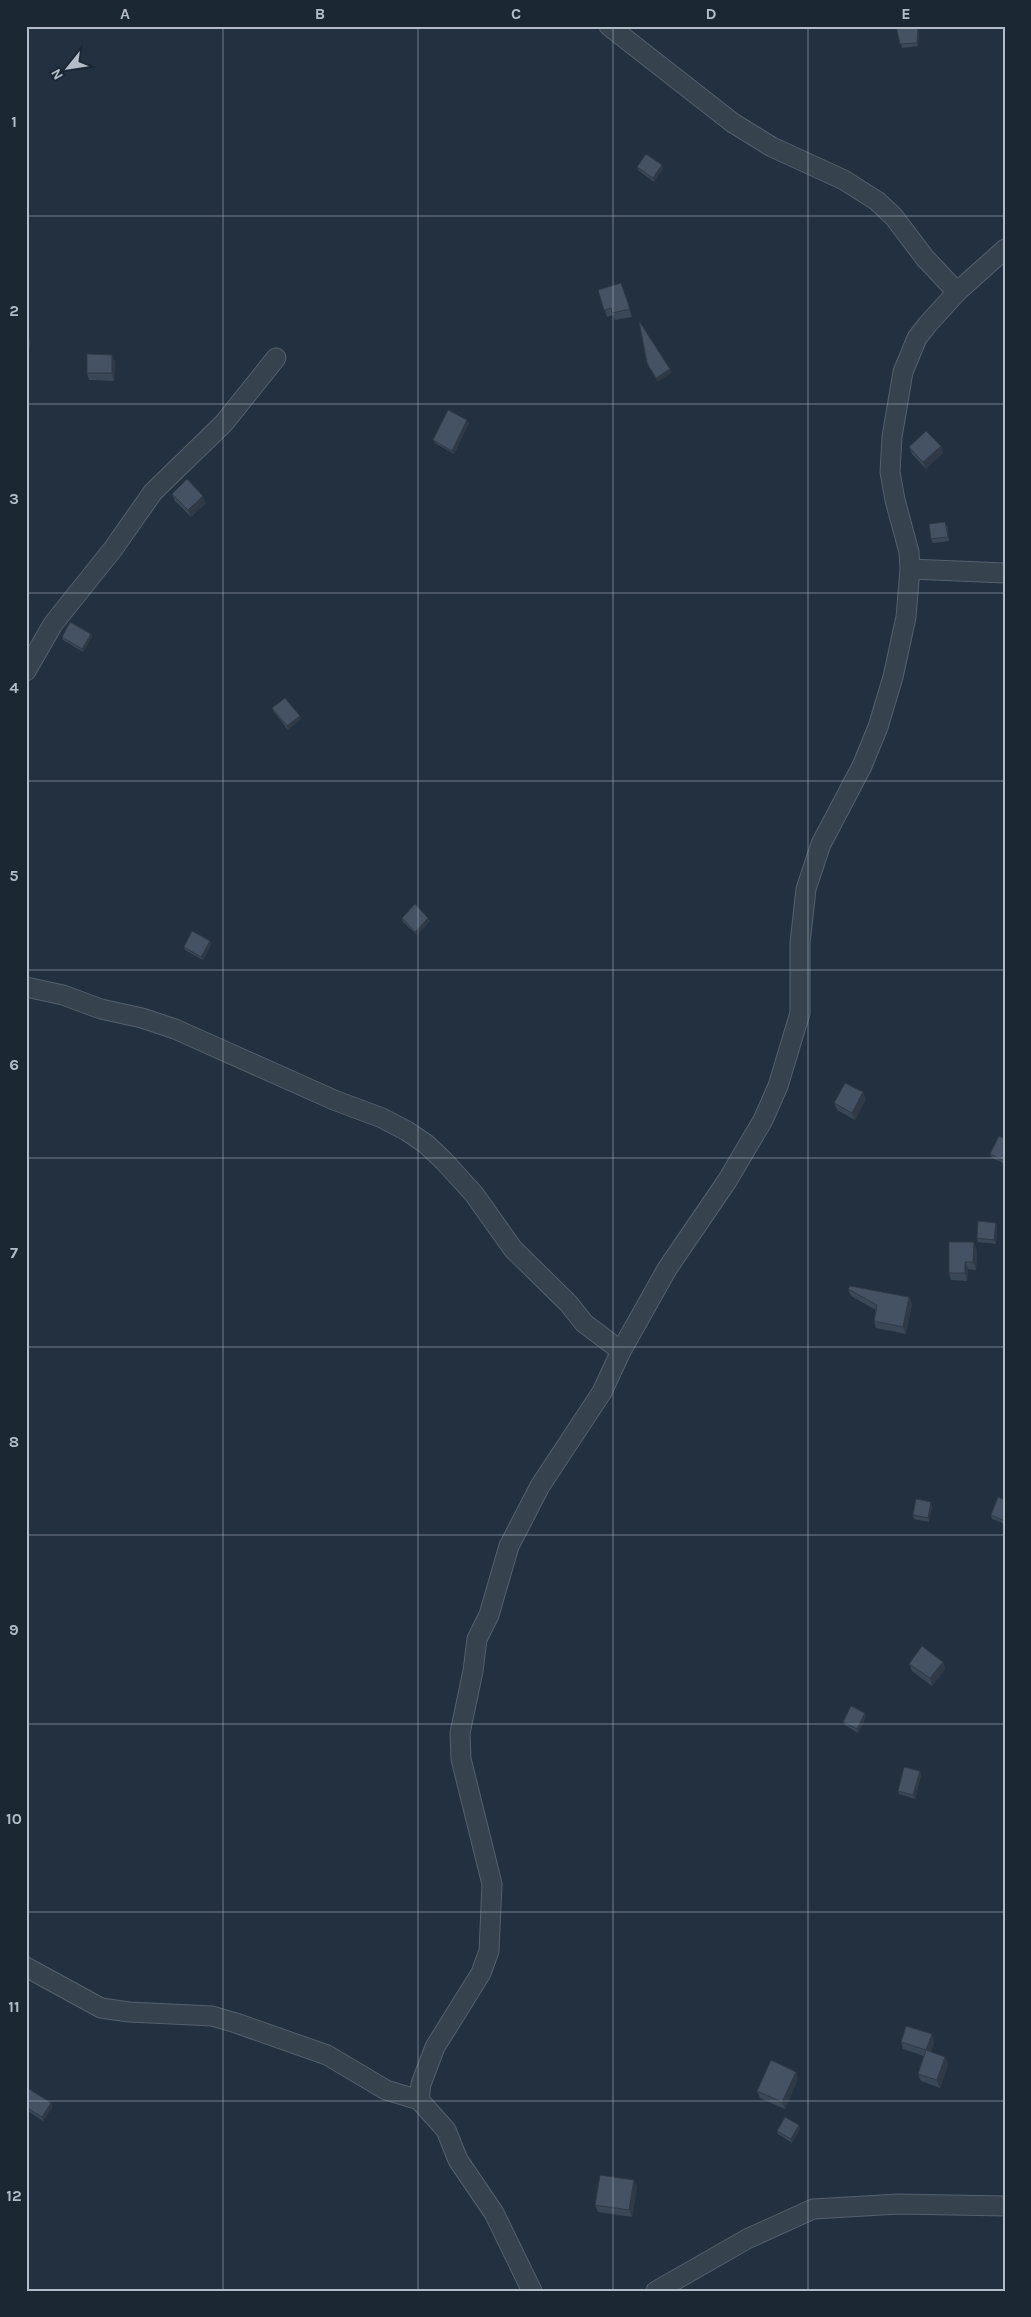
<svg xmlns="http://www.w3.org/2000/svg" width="1031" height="2317" font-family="Karla,sans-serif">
	<rect width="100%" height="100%" fill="#233040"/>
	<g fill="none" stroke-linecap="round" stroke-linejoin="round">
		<!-- street casing -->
		<g stroke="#55606d" stroke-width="21">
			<g id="street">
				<path d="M 609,26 L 733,123 L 772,147 L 844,180 L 877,201 L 894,217 L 925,258 L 957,292"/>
				<path d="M 910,569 L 1005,573"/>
				<path d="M 26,671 L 53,624 L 113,549 L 153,492 L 224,423 L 276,358"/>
				<path d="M 26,987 L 63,995 L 101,1009 L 142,1018 L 175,1029 L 334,1100 L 382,1118 L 407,1131 L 426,1144 L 444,1161 L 474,1194 L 513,1249 L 569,1304 L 584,1323 L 621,1351"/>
				<path d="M 26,1967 L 101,2008 L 129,2012 L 212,2016 L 236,2023 L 327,2055 L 386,2090 L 419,2100 L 446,2130 L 458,2160 L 494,2213 L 532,2291"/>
				<path d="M 419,2100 L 421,2084 L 435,2047 L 481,1973 L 489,1951 L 492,1884 L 461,1759 L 460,1733 L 473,1671 L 477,1639 L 489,1615 L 509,1546 L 540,1486 L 602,1392 L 621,1351 L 667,1269 L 727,1181 L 763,1120 L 778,1086 L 800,1013 L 800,943 L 806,889 L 821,844 L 862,766 L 878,727 L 893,677 L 906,617 L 910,569 L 909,552 L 895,500 L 890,472 L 892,437 L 903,372 L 917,338 L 927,325 L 957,292 L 1005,249"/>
				<path d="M 656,2291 L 747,2239 L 813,2209 L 899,2204 L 1005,2206"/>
			</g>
		</g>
		<!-- street -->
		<use href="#street" stroke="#37424f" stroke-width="19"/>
	</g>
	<!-- wall -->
	<g fill="#3a4756">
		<path d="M 896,26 L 919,26 L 918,46 L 902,48 Z"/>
		<path d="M 637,167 L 663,168 L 654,182 L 639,171 Z"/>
		<path d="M 621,283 L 632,317 L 615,320 L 613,315 L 607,317 L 598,290 Z"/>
		<path d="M 112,355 L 115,362 L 114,381 L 89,380 L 87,373 Z"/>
		<path d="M 647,363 L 672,372 L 658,381 L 648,366 Z"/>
		<path d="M 469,423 L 454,454 L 435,443 L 433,440 Z"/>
		<path d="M 941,446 L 943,453 L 926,469 L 912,454 L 909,447 Z"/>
		<path d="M 172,494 L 206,503 L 191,517 L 175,501 Z"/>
		<path d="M 947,525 L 949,541 L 933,543 L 931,539 Z"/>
		<path d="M 91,634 L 92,637 L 83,652 L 63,640 L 62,637 Z"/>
		<path d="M 272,708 L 301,719 L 288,730 L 274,712 Z"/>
		<path d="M 402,918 L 430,921 L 417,935 L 403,922 Z"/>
		<path d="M 210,941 L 211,945 L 203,960 L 185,950 L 184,947 Z"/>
		<path d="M 866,1099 L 855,1120 L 837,1110 L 834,1103 Z"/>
		<path d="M 1005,1139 L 1005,1164 L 992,1158 L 990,1154 Z"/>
		<path d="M 997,1226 L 996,1244 L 978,1242 L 977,1238 Z"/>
		<path d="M 977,1250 L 976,1270 L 968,1269 L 967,1281 L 951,1280 L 949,1273 Z"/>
		<path d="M 848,1289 L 909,1297 L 912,1304 L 906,1334 L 876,1328 L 874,1321 L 876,1310 L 851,1296 Z"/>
		<path d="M 1005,1500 L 1005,1524 L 992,1519 L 991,1515 Z"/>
		<path d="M 932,1506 L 929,1522 L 914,1519 L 913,1515 Z"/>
		<path d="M 943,1662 L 945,1669 L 932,1686 L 912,1671 L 909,1664 Z"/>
		<path d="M 865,1713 L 866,1717 L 858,1733 L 845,1725 L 843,1722 Z"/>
		<path d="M 920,1771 L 921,1775 L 915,1799 L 899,1794 L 898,1791 Z"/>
		<path d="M 901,2042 L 934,2042 L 931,2052 L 945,2057 L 948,2064 L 940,2088 L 921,2081 L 918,2074 L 924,2056 L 903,2049 Z"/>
		<path d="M 796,2072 L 798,2079 L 785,2109 L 760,2098 L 757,2091 Z"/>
		<path d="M 26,2087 L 51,2103 L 52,2107 L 43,2121 L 26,2110 Z"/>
		<path d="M 800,2129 L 792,2143 L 778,2134 L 777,2131 Z"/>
		<path d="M 637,2187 L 632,2217 L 598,2212 L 595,2205 Z"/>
	</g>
	<!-- shaded-wall -->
	<g fill="#303946">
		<path d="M 918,26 L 919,26 L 918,46 L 917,43 Z"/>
		<path d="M 662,165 L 663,168 L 654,182 L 653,178 Z"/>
		<path d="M 28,335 L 31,342 L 27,363 L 26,360 L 26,346 Z"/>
		<path d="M 112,355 L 115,362 L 114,381 L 112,373 Z"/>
		<path d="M 670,369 L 672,372 L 658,381 L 656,378 Z"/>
		<path d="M 467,420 L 469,423 L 454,454 L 452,451 Z"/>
		<path d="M 941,446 L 943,453 L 926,469 L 923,462 Z"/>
		<path d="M 203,496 L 206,503 L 191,517 L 188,510 Z"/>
		<path d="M 91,634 L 92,637 L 83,652 L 82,649 Z"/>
		<path d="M 300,716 L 301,719 L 288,730 L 287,726 Z"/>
		<path d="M 428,918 L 430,921 L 417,935 L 415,932 Z"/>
		<path d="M 210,941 L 211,945 L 203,960 L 201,957 Z"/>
		<path d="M 863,1092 L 866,1099 L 855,1120 L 852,1113 Z"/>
		<path d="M 996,1223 L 997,1226 L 996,1244 L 994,1240 Z"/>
		<path d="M 974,1242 L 977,1250 L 976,1270 L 973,1262 Z"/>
		<path d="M 965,1262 L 968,1269 L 967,1281 L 965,1273 Z"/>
		<path d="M 909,1297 L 912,1304 L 906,1334 L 903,1327 Z"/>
		<path d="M 931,1502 L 932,1506 L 929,1522 L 928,1518 Z"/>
		<path d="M 943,1662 L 945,1669 L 932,1686 L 930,1678 Z"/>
		<path d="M 865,1713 L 866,1717 L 858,1733 L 857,1729 Z"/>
		<path d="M 920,1771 L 921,1775 L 915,1799 L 913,1795 Z"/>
		<path d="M 932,2034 L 934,2042 L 929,2058 L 926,2050 Z"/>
		<path d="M 945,2057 L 948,2064 L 940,2088 L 937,2080 Z"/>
		<path d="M 796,2072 L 798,2079 L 785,2109 L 782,2102 Z"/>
		<path d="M 51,2103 L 52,2107 L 43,2121 L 42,2117 Z"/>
		<path d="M 799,2125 L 800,2129 L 792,2143 L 791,2139 Z"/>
		<path d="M 634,2180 L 637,2187 L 632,2217 L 629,2210 Z"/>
	</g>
	<!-- building -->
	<g fill="#445264" stroke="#303946">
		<path d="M 896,26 L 918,26 L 917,43 L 900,44 Z"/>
		<path d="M 646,154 L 662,165 L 653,178 L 637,167 Z"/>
		<path d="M 621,283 L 630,309 L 612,313 L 611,308 L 604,310 L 598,290 Z"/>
		<path d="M 639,321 L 670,369 L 656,378 L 647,363 Z"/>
		<path d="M 26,334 L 28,335 L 26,346 Z"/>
		<path d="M 87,354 L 112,355 L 112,373 L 87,373 Z"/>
		<path d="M 448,410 L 467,420 L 452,451 L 433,440 Z"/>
		<path d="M 926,431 L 941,446 L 923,462 L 909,447 Z"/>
		<path d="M 187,479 L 203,496 L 188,510 L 172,494 Z"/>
		<path d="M 945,522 L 948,537 L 931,539 L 929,524 Z"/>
		<path d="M 70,622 L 91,634 L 82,649 L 62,637 Z"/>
		<path d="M 285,698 L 300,716 L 287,726 L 272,708 Z"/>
		<path d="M 415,904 L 428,918 L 415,932 L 402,918 Z"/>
		<path d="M 192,931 L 210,941 L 201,957 L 184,947 Z"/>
		<path d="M 845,1083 L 863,1092 L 852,1113 L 834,1103 Z"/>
		<path d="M 999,1136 L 1005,1139 L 1005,1161 L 990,1154 Z"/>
		<path d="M 978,1221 L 996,1223 L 994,1240 L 977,1238 Z"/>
		<path d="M 949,1242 L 974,1242 L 973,1262 L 965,1262 L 965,1273 L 949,1273 Z"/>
		<path d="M 850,1286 L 909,1297 L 903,1327 L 874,1321 L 877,1305 L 848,1289 Z"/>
		<path d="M 998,1497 L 1005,1500 L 1005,1521 L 991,1515 Z"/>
		<path d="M 916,1499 L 931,1502 L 928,1518 L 913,1515 Z"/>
		<path d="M 922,1646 L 943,1662 L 930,1678 L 909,1664 Z"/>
		<path d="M 851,1706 L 865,1713 L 857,1729 L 843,1722 Z"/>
		<path d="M 904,1767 L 920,1771 L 913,1795 L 898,1791 Z"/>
		<path d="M 906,2026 L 932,2034 L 926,2050 L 901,2042 Z"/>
		<path d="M 926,2050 L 945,2057 L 937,2080 L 918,2074 Z"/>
		<path d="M 771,2060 L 796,2072 L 782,2102 L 757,2091 Z"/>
		<path d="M 26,2087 L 51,2103 L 42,2117 L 26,2107 Z"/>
		<path d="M 785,2117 L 799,2125 L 791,2139 L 777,2131 Z"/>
		<path d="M 600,2175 L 634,2180 L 629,2210 L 595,2205 Z"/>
	</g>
	<!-- grid -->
	<path fill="none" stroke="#b3bdca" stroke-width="1" stroke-opacity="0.55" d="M 223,26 L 223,2291M 418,26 L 418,2291M 613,26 L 613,2291M 808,26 L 808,2291M 26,216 L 1005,216M 26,404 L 1005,404M 26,593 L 1005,593M 26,781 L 1005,781M 26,970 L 1005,970M 26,1158 L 1005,1158M 26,1347 L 1005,1347M 26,1535 L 1005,1535M 26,1724 L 1005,1724M 26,1912 L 1005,1912M 26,2101 L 1005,2101"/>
	<!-- border -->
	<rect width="1031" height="2317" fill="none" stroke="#1c2734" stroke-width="55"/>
	<!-- north arrow -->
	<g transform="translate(68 68) rotate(240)" stroke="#1c2734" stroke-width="4" paint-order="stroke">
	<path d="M0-4L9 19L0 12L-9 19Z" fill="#b3bdca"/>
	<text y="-8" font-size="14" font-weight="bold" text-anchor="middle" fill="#b3bdca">N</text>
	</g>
	<rect x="28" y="28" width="976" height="2262" fill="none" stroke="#b3bdca" stroke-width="2"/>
	<g font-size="16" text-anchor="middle" font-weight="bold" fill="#b3bdca">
		<text x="125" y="19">A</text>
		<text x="320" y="19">B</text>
		<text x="516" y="19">C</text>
		<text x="711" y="19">D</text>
		<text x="906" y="19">E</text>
		<text x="14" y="127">1</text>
		<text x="14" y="316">2</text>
		<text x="14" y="504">3</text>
		<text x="14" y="693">4</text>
		<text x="14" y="881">5</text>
		<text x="14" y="1070">6</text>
		<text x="14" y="1258">7</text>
		<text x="14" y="1447">8</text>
		<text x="14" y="1635">9</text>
		<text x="14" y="1824">10</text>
		<text x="14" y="2012">11</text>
		<text x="14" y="2201">12</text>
	</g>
</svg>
